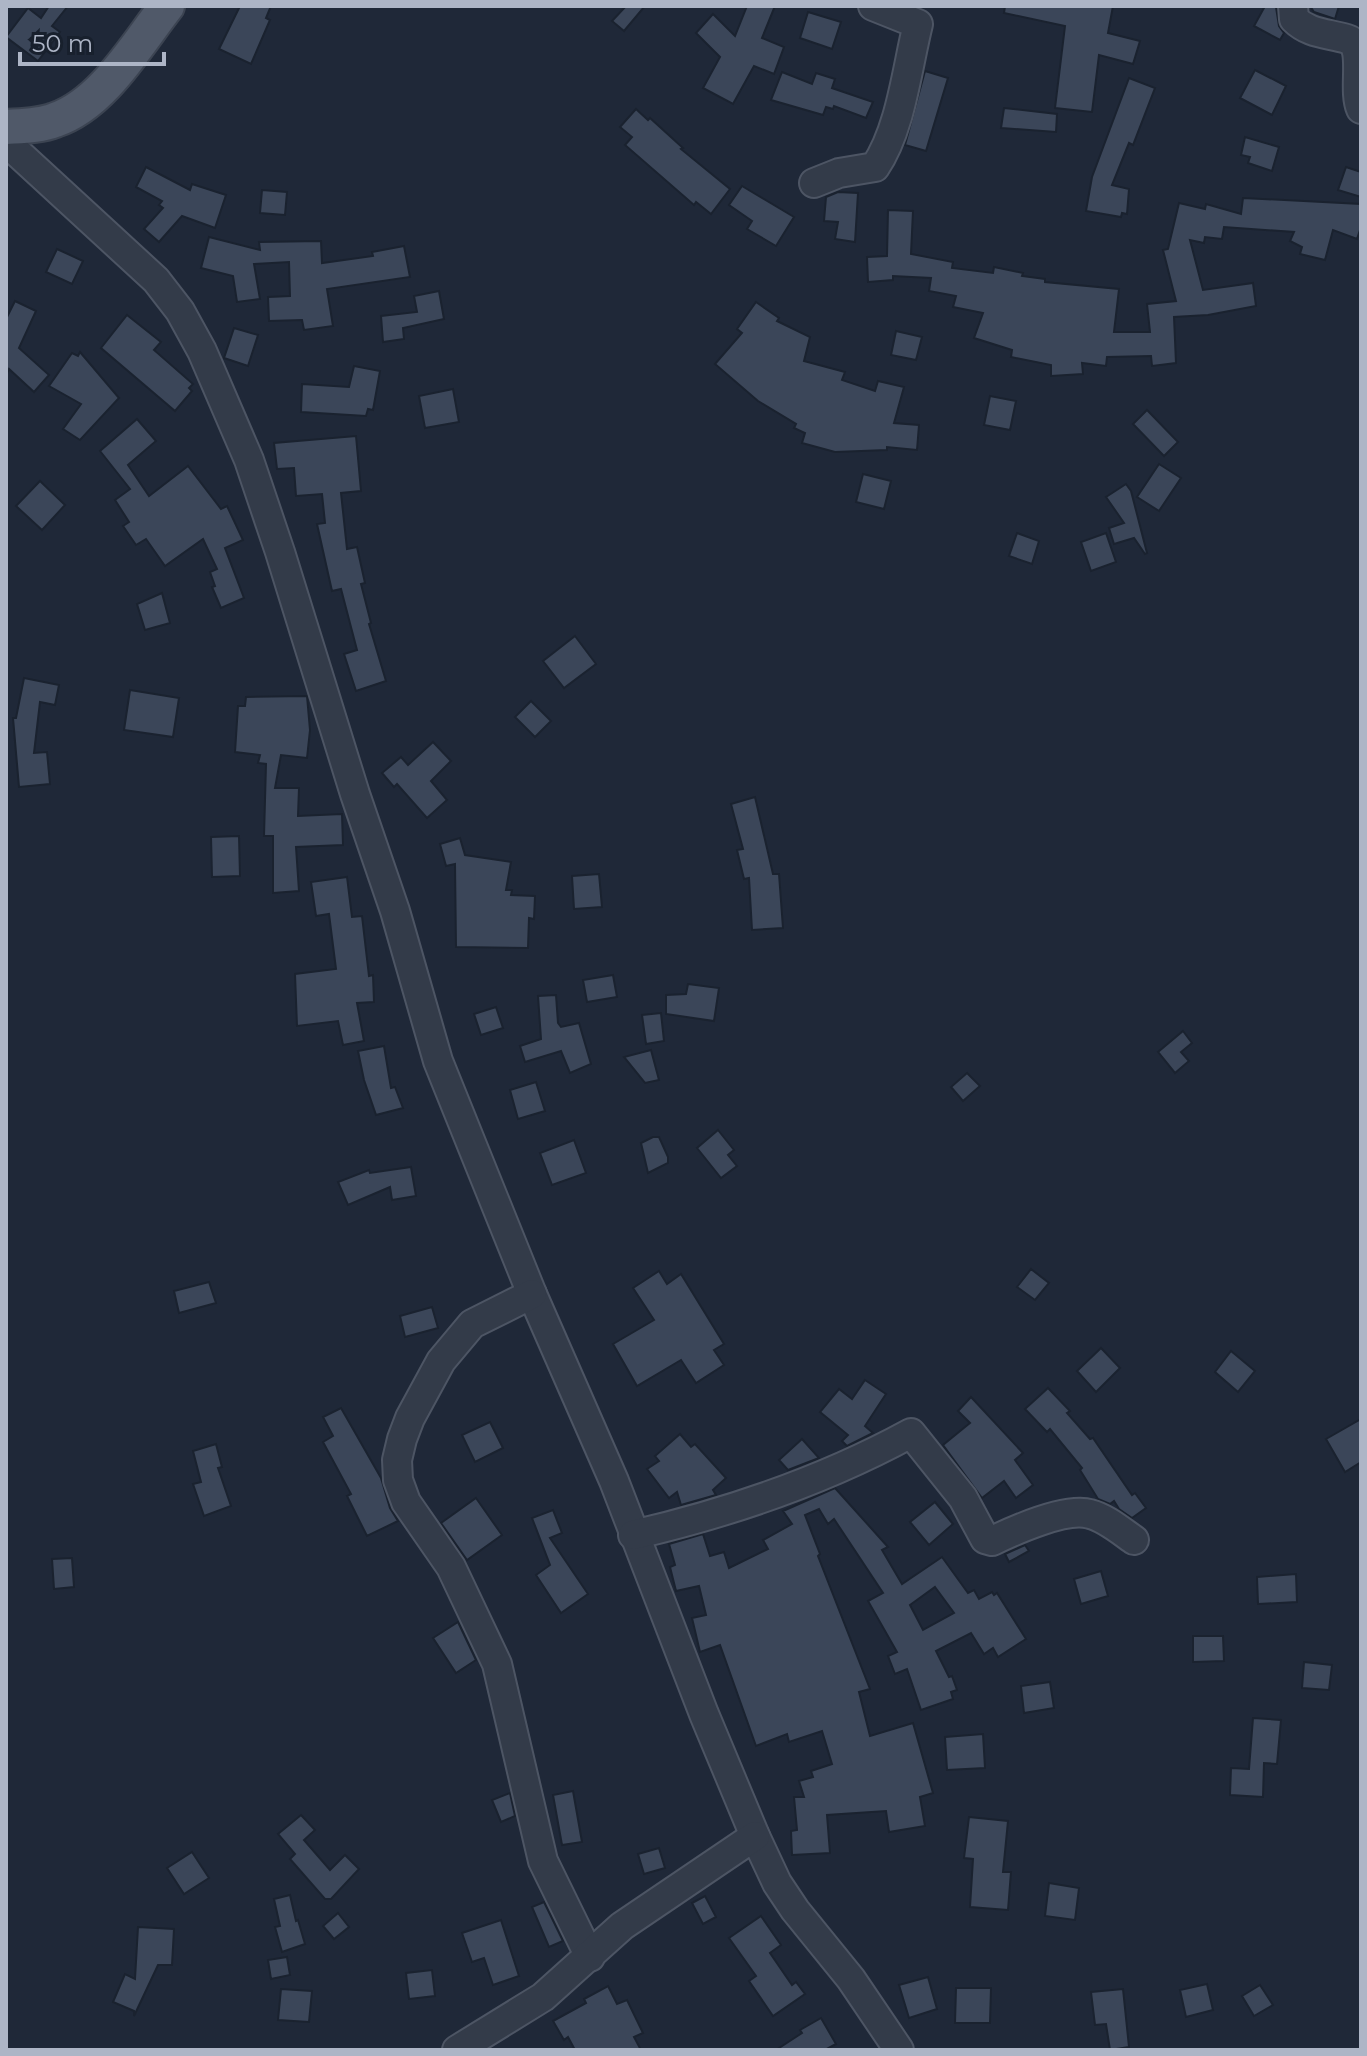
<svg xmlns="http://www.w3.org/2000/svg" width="1367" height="2056" font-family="Montserrat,sans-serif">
	<rect width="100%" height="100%" fill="#1f2838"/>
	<!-- building -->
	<g fill="#3b4659" stroke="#1a222f" stroke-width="2" fill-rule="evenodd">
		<path d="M 49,6 L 68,6 L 52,26 L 60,32 L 38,61 L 6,37 L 28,8 L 41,18 Z"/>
		<path d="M 240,6 L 271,6 L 266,18 L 270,20 L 251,64 L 219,49 Z"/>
		<path d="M 626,6 L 645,6 L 624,31 L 612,21 Z"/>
		<path d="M 747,6 L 775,6 L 762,38 L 784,47 L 774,74 L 754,66 L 733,104 L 703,88 L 720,57 L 696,33 L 713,14 L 735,36 Z"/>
		<path d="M 1005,6 L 1113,6 L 1108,33 L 1140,41 L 1133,64 L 1099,55 L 1092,112 L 1055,108 L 1065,26 L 1004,13 Z"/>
		<path d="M 1265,6 L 1276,7 L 1279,26 L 1284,33 L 1280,40 L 1254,26 Z"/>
		<path d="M 1310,6 L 1339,6 L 1335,19 L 1314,12 Z"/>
		<path d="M 808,12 L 841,22 L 832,49 L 800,38 Z"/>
		<path d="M 1255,70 L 1286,86 L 1272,115 L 1240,98 Z"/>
		<path d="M 925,71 L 948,78 L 926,151 L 905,145 Z"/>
		<path d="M 782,72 L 812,84 L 816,73 L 835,79 L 832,88 L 873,102 L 866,118 L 834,106 L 833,109 L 826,107 L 823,115 L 771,100 Z"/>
		<path d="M 1129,78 L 1155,88 L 1133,145 L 1129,143 L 1112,185 L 1129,189 L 1127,214 L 1122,213 L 1121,217 L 1086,211 L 1092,177 Z"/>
		<path d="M 1004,108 L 1057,114 L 1056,132 L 1001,128 Z"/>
		<path d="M 636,109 L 648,120 L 650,118 L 683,148 L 681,149 L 730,189 L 711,214 L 696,202 L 694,205 L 625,145 L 632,137 L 620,127 Z"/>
		<path d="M 1245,137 L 1279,147 L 1272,171 L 1248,163 L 1250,157 L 1241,155 Z"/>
		<path d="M 146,167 L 190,190 L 192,184 L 226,195 L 215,228 L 182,216 L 159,242 L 144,229 L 163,208 L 159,205 L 162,201 L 136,187 Z"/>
		<path d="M 1346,167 L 1361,172 L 1361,197 L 1338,190 Z"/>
		<path d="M 742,186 L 794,217 L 776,246 L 747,229 L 752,221 L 729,205 Z"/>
		<path d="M 262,190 L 287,192 L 285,215 L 260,213 Z"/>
		<path d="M 838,192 L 858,193 L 855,242 L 835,239 L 838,222 L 824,221 L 826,197 Z"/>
		<path d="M 1243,198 L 1361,204 L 1361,227 L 1357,239 L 1333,230 L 1325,260 L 1300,254 L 1302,247 L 1290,241 L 1294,232 L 1224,227 L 1222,239 L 1205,237 L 1204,243 L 1190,240 L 1203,290 L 1253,283 L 1256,306 L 1208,315 L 1174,317 L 1176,363 L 1152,366 L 1151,356 L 1107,357 L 1106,366 L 1082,363 L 1083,374 L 1051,376 L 1051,365 L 1011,357 L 1012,350 L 974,338 L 983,313 L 953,307 L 956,296 L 929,291 L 931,278 L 893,276 L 893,280 L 868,282 L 867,257 L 887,256 L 888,210 L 913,211 L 911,254 L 953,262 L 952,268 L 993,273 L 994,267 L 1023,273 L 1022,276 L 1045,279 L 1045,282 L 1119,289 L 1114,332 L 1150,332 L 1147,304 L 1176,301 L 1163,250 L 1168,249 L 1179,203 L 1205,209 L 1206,204 L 1241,214 Z"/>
		<path d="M 209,237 L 260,250 L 259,242 L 321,241 L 322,263 L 373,256 L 372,252 L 404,246 L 410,277 L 327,289 L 333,326 L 304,330 L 302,320 L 269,321 L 268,297 L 290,296 L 289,262 L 254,264 L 260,299 L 237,302 L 233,276 L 201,268 Z"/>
		<path d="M 57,249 L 83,261 L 72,284 L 46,272 Z"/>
		<path d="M 439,291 L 444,319 L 403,328 L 404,339 L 383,342 L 381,316 L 417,312 L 414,296 Z"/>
		<path d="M 15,301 L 36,311 L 19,348 L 49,375 L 34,392 L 9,369 L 6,375 L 6,319 Z"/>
		<path d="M 756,302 L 779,318 L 777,321 L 810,337 L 804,361 L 845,372 L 842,380 L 875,391 L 878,381 L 904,387 L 894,423 L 919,425 L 917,450 L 887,447 L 887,450 L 835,452 L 802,443 L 805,433 L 794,428 L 796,424 L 758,401 L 715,364 L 742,333 L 737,329 Z"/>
		<path d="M 127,315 L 161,342 L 154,350 L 193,384 L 189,388 L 192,391 L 175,411 L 101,348 Z"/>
		<path d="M 234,328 L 258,335 L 248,366 L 224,358 Z"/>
		<path d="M 896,331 L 922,337 L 916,360 L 891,355 Z"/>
		<path d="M 80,352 L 119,398 L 80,440 L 63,429 L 81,404 L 49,386 L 72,353 L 78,356 Z"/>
		<path d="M 354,366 L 380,371 L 373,410 L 368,409 L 366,416 L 301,412 L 302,384 L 349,387 Z"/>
		<path d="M 453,389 L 459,422 L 425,428 L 419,396 Z"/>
		<path d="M 990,396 L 1016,401 L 1010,430 L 984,425 Z"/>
		<path d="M 1147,410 L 1178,442 L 1164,456 L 1133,424 Z"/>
		<path d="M 137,419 L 156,441 L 128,465 L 149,496 L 188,466 L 221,509 L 227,506 L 243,540 L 225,548 L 244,598 L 221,608 L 212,587 L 215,586 L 210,572 L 217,569 L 203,539 L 165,566 L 146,539 L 136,545 L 123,526 L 129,522 L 115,500 L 130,489 L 100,451 Z"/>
		<path d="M 356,436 L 361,491 L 341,493 L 347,549 L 357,547 L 365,583 L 361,584 L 371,623 L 369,624 L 386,681 L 356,691 L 344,654 L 357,650 L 341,589 L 332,591 L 317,524 L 325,523 L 322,494 L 296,496 L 294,468 L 277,469 L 274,443 Z"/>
		<path d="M 1159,464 L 1181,478 L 1159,511 L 1137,497 Z"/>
		<path d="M 863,474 L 891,481 L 884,509 L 856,502 Z"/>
		<path d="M 40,481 L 65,505 L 42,530 L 16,506 Z"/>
		<path d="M 1126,484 L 1131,491 L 1147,553 L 1145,554 L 1134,538 L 1114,544 L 1109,528 L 1124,523 L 1106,497 Z"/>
		<path d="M 1017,533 L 1039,541 L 1032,564 L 1009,556 Z"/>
		<path d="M 1106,533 L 1116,562 L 1091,571 L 1081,542 Z"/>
		<path d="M 162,593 L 170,623 L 145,630 L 137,604 Z"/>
		<path d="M 575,636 L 596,664 L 564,688 L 543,661 Z"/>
		<path d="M 24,678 L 59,685 L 55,705 L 40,702 L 34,753 L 47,752 L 50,784 L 19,787 L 13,718 L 16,718 Z"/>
		<path d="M 130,690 L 179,698 L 173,737 L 124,730 Z"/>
		<path d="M 307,696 L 310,730 L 307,758 L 281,755 L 275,788 L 299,788 L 298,816 L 342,814 L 343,845 L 296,847 L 299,891 L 273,893 L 273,836 L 264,836 L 266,764 L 258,763 L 260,755 L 235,752 L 238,706 L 245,706 L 246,697 Z"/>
		<path d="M 531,701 L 551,721 L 535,737 L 515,717 Z"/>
		<path d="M 433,742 L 451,761 L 431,781 L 447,800 L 427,818 L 397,784 L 394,787 L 382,773 L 401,757 L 408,765 Z"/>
		<path d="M 755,797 L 773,874 L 779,874 L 783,928 L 752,930 L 749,878 L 744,879 L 737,850 L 743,849 L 731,804 Z"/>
		<path d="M 239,836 L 240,876 L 212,877 L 211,837 Z"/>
		<path d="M 460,838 L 465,855 L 511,862 L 506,890 L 512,890 L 511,895 L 535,896 L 534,919 L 529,918 L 528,948 L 456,947 L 455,864 L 446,866 L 440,844 Z"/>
		<path d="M 599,874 L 602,907 L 574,909 L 572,876 Z"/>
		<path d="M 347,877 L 352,917 L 362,916 L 369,976 L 373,975 L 374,1002 L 357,1003 L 364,1041 L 343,1045 L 338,1021 L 297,1026 L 295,974 L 336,969 L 329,914 L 316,916 L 311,882 Z"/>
		<path d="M 613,975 L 617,997 L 587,1002 L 583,980 Z"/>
		<path d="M 688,984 L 719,988 L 714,1021 L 666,1014 L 666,995 L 686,994 Z"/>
		<path d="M 556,995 L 558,1023 L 561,1027 L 579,1023 L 591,1064 L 570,1073 L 561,1051 L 525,1062 L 520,1046 L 541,1039 L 538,996 Z"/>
		<path d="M 496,1007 L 503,1028 L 481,1035 L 474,1014 Z"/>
		<path d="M 661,1013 L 664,1041 L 646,1044 L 642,1015 Z"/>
		<path d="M 1183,1031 L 1192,1043 L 1181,1052 L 1189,1061 L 1175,1073 L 1158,1052 Z"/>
		<path d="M 384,1046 L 391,1088 L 395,1087 L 403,1108 L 376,1115 L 364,1080 L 358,1051 Z"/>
		<path d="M 651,1050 L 659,1080 L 645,1083 L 624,1057 Z"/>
		<path d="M 967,1073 L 980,1086 L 963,1101 L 951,1087 Z"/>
		<path d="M 536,1082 L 545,1111 L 518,1119 L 510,1090 Z"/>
		<path d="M 718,1130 L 734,1150 L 728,1155 L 737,1166 L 721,1178 L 697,1148 Z"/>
		<path d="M 653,1137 L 659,1137 L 668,1157 L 668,1163 L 648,1173 L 641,1143 Z"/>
		<path d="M 574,1140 L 586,1173 L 552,1185 L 540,1153 Z"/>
		<path d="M 411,1167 L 416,1196 L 392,1200 L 390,1187 L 348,1205 L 338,1182 L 369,1170 L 370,1173 Z"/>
		<path d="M 1031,1269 L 1049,1283 L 1035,1300 L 1017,1287 Z"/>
		<path d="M 659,1271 L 667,1284 L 681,1274 L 724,1344 L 714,1350 L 724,1365 L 696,1383 L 681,1360 L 637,1386 L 613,1344 L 654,1320 L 633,1288 Z"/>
		<path d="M 209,1282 L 216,1303 L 179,1313 L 174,1291 Z"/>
		<path d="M 432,1307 L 438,1328 L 405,1337 L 400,1316 Z"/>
		<path d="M 1101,1348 L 1120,1368 L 1096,1392 L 1077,1371 Z"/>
		<path d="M 1231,1351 L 1255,1371 L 1238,1392 L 1215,1372 Z"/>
		<path d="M 865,1380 L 886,1394 L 865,1426 L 873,1433 L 847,1446 L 842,1441 L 848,1435 L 820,1412 L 839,1389 L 852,1399 Z"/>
		<path d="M 1048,1388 L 1070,1411 L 1067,1413 L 1090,1439 L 1093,1438 L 1132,1495 L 1135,1493 L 1146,1508 L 1132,1518 L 1119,1509 L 1114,1501 L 1110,1504 L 1098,1499 L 1080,1470 L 1082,1468 L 1050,1429 L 1047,1432 L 1025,1409 Z"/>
		<path d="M 971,1397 L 1023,1453 L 1015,1460 L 1033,1485 L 1016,1498 L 1004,1481 L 982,1498 L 943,1445 L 970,1423 L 958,1411 Z"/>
		<path d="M 341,1408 L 381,1478 L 390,1508 L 398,1521 L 367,1536 L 347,1496 L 351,1494 L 323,1442 L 333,1436 L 323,1417 Z"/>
		<path d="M 1361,1419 L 1361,1462 L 1345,1472 L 1326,1439 Z"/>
		<path d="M 490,1422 L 503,1448 L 475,1462 L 462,1435 Z"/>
		<path d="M 680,1434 L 691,1447 L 695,1444 L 726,1478 L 713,1490 L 716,1495 L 681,1505 L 677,1492 L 669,1498 L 647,1469 L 659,1461 L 655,1456 Z"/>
		<path d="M 802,1439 L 819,1458 L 788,1470 L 779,1460 Z"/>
		<path d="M 216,1444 L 222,1467 L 218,1468 L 231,1506 L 204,1516 L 193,1484 L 201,1482 L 193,1451 Z"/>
		<path d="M 835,1488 L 888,1547 L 882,1550 L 902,1584 L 942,1557 L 968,1593 L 974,1590 L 979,1599 L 992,1592 L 994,1595 L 997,1593 L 1026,1639 L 998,1657 L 993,1648 L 984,1654 L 971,1633 L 936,1651 L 949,1677 L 952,1676 L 957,1690 L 951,1692 L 953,1699 L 921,1710 L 907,1669 L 895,1674 L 888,1656 L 897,1652 L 868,1601 L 883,1593 L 834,1519 L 828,1524 L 819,1509 L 805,1515 L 820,1554 L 818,1556 L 870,1689 L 859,1692 L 870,1736 L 913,1723 L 933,1793 L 920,1797 L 925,1826 L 889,1832 L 886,1811 L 827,1815 L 830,1853 L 792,1855 L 791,1831 L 797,1830 L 794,1797 L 804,1797 L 799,1781 L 813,1777 L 811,1771 L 832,1764 L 822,1731 L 789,1742 L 787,1734 L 756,1746 L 720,1645 L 700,1652 L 692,1618 L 706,1615 L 699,1586 L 676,1591 L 670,1567 L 675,1565 L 669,1544 L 703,1534 L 710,1556 L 724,1552 L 729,1568 L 768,1549 L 763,1540 L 792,1524 L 783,1511 ZM 935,1587 L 954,1613 L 923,1630 L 910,1605 Z"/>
		<path d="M 476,1498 L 502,1535 L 467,1560 L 441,1523 Z"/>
		<path d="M 935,1502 L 953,1524 L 929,1545 L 910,1522 Z"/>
		<path d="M 553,1510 L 562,1533 L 550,1538 L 588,1594 L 561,1613 L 536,1575 L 550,1565 L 532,1518 Z"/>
		<path d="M 1025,1545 L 1029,1551 L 1009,1562 L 1005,1554 Z"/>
		<path d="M 72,1558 L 74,1587 L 54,1589 L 52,1559 Z"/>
		<path d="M 1101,1571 L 1108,1596 L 1081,1604 L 1074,1579 Z"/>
		<path d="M 1296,1574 L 1297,1602 L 1258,1604 L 1257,1577 Z"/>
		<path d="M 458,1622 L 476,1660 L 456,1673 L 433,1638 Z"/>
		<path d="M 1193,1636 L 1223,1636 L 1224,1661 L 1193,1662 Z"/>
		<path d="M 1304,1662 L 1332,1665 L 1329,1690 L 1302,1688 Z"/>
		<path d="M 1050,1682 L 1054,1708 L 1024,1713 L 1021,1686 Z"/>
		<path d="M 1253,1718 L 1281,1720 L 1277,1764 L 1264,1763 L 1263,1797 L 1230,1795 L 1231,1768 L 1249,1769 Z"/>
		<path d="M 983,1734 L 985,1768 L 947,1770 L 945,1737 Z"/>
		<path d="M 573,1791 L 582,1842 L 562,1845 L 553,1795 Z"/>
		<path d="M 510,1793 L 515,1816 L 501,1822 L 492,1800 Z"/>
		<path d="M 301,1815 L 315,1830 L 304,1840 L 330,1870 L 345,1855 L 359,1869 L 331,1899 L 325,1899 L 290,1859 L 295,1854 L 278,1834 Z"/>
		<path d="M 969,1817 L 1008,1821 L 1003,1872 L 1011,1872 L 1008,1910 L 970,1907 L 973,1859 L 964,1858 Z"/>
		<path d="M 659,1848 L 665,1868 L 644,1874 L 638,1854 Z"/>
		<path d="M 192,1852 L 209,1878 L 184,1894 L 167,1868 Z"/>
		<path d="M 1049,1883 L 1079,1888 L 1075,1920 L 1045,1916 Z"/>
		<path d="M 290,1895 L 296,1921 L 298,1920 L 305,1944 L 282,1952 L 275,1927 L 280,1926 L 274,1899 Z"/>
		<path d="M 705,1896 L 716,1917 L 703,1924 L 692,1903 Z"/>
		<path d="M 544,1902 L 563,1941 L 549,1947 L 532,1907 Z"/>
		<path d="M 338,1913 L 349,1927 L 334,1939 L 323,1926 Z"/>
		<path d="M 761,1916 L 781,1945 L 770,1953 L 792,1985 L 796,1982 L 805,1994 L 773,2016 L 749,1981 L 756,1976 L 729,1938 Z"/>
		<path d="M 501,1920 L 519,1976 L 493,1985 L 484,1958 L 472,1962 L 462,1933 Z"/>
		<path d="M 138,1927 L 174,1929 L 172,1965 L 158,1965 L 134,2016 L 134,2011 L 113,2002 L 125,1974 L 135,1979 Z"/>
		<path d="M 287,1957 L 290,1975 L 271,1979 L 268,1960 Z"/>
		<path d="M 432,1970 L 435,1996 L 409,1999 L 406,1973 Z"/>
		<path d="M 928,1977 L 937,2009 L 909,2018 L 899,1985 Z"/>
		<path d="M 1207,1984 L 1213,2010 L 1186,2017 L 1180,1990 Z"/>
		<path d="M 1260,1985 L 1273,2005 L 1254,2016 L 1242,1996 Z"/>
		<path d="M 608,1986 L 617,2004 L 627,2000 L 643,2033 L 634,2037 L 641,2050 L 575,2050 L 568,2037 L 564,2040 L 553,2021 L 586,2003 L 584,1999 Z"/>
		<path d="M 956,1988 L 991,1988 L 990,2023 L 955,2023 Z"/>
		<path d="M 281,1989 L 312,1991 L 309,2022 L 278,2020 Z"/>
		<path d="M 1123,1989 L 1129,2047 L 1110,2050 L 1106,2024 L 1095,2025 L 1091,1992 Z"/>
		<path d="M 821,2018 L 836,2044 L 825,2050 L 776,2050 L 802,2033 L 800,2030 Z"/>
	</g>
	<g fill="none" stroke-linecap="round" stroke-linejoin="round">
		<!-- minor casing -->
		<g stroke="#4d5564" stroke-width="32">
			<g id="minor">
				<path d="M 1293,6 L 1294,19 C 1309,34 1327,33 1347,39 C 1367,45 1352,88 1361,109"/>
				<path d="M 6,142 L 156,280 L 180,311 L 202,351 L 249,460 L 280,552 L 355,794 L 395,911 L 438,1061 L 532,1294 L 614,1481 L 704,1714 L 755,1836 L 777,1883 L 795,1910 L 851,1979 L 899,2050"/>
				<path d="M 814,183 L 839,173 L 875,167 C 901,129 907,68 918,24 L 873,6"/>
				<path d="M 532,1294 L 472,1324 L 441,1361 L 410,1418 L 402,1439 L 397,1460 L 398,1480 L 406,1502 L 451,1567 L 497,1664 L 543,1861 L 590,1957"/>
				<path d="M 633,1535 C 728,1513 825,1480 911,1433 L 963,1498 L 985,1539 L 992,1541 C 1015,1530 1066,1507 1090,1514 C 1106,1518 1121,1531 1134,1540"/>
				<path d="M 457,2050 L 543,1997 L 622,1926 L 755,1836"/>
			</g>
		</g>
		<!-- major casing -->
		<g stroke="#3c4452" stroke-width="38">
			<path id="major" d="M 6,127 C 22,126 40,126 55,120 C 103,104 137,44 167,6"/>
		</g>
		<!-- minor -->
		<use href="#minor" stroke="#333b49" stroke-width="28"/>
		<!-- major -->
		<use href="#major" stroke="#505969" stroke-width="34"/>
	</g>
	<!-- border -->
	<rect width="1367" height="2056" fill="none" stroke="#adb5c6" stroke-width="16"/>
	<!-- scale -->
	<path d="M20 52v12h144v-12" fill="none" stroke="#adb5c6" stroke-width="4"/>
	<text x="32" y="52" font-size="24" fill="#adb5c6" stroke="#18202d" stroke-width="6" paint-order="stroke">50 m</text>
</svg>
